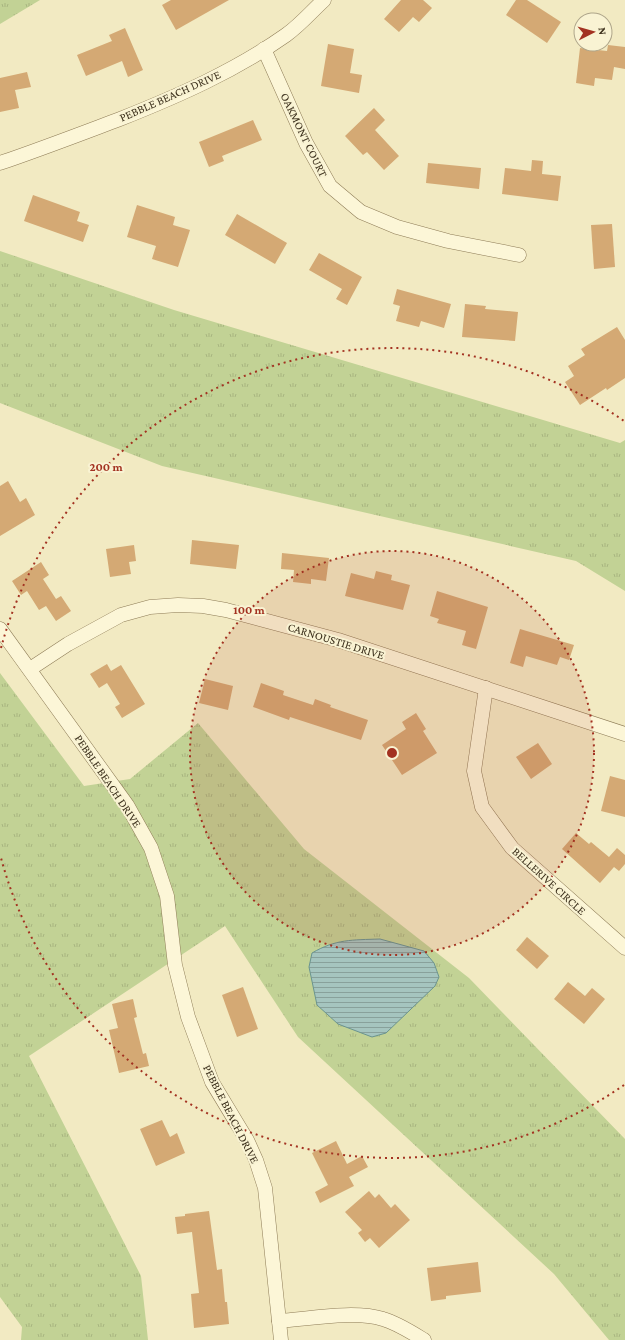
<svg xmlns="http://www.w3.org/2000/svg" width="625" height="1340" font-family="'Crimson Pro',serif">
	<defs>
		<pattern id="grass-tufts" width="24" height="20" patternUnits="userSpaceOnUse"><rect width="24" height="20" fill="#c2d295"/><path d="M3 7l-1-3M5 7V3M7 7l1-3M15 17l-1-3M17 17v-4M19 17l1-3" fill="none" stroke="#a8b580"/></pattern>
		<pattern id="water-rules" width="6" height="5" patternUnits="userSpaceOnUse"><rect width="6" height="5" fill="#a5c5bf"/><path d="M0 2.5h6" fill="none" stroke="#88a19b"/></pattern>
	</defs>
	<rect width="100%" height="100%" fill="#f2eac2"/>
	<!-- grass -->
	<g fill="url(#grass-tufts)">
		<path d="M 0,0 L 40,0 L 0,24 Z"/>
		<path d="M 0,251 L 174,310 L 620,443 L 625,440 L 625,591 L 576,561 L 162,466 L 0,403 Z"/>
		<path d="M 0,673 L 84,786 L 130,779 L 198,723 L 304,849 L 469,978 L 625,1139 L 625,1340 L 609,1340 L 554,1274 L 298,1037 L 225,926 L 29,1056 L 141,1276 L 148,1340 L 21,1340 L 22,1327 L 0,1297 Z"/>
	</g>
	<!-- water -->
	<path fill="url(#water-rules)" stroke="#6a948f" d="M 380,939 L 424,951 L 434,963 L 439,977 L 435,986 L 386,1033 L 372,1037 L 338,1024 L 317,1005 L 309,967 L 312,953 C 336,939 352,940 380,939 Z"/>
	<!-- building -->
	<g fill="#d4a974">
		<path d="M 171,0 L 229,0 L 176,30 L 162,5 Z"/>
		<path d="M 401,0 L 423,0 L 432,8 L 419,22 L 413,17 L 399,32 L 384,19 Z"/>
		<path d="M 516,0 L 527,0 L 561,22 L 547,43 L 506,15 Z"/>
		<path d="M 125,28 L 143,70 L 128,77 L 122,61 L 86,76 L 77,55 L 112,41 L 109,35 Z"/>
		<path d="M 328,44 L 354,49 L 350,73 L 362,75 L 359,93 L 321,86 Z"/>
		<path d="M 608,45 L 625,47 L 625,69 L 614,67 L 612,80 L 595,78 L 594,86 L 576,83 L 580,48 L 607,51 Z"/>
		<path d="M 27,72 L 31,87 L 15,90 L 19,108 L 0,112 L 0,78 Z"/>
		<path d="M 374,108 L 385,120 L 375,130 L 399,156 L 384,170 L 367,152 L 363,155 L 345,136 Z"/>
		<path d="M 253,120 L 262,140 L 222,156 L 224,161 L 209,167 L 199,142 Z"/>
		<path d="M 532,160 L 543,161 L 542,174 L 561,176 L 558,201 L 502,194 L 505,168 L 531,171 Z"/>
		<path d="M 428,163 L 481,168 L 479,189 L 426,183 Z"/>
		<path d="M 33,195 L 80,212 L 77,221 L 89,225 L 83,242 L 24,221 Z"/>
		<path d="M 137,205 L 175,217 L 173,225 L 190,230 L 178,267 L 152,259 L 156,246 L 127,237 Z"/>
		<path d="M 237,214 L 287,243 L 275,264 L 225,235 Z"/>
		<path d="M 612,224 L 615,267 L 594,269 L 591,225 Z"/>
		<path d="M 319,253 L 362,277 L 347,305 L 336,299 L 342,289 L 309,270 Z"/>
		<path d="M 397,289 L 451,304 L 444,328 L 421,321 L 419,327 L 396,321 L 400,306 L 393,304 Z"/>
		<path d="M 465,304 L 486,306 L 485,309 L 518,312 L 515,341 L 462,337 Z"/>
		<path d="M 617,327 L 625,340 L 625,378 L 607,390 L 606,388 L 580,405 L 565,382 L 574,376 L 568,366 L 585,355 L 581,349 Z"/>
		<path d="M 8,481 L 20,502 L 26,498 L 35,515 L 0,536 L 0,486 Z"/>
		<path d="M 192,540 L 239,545 L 236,569 L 190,564 Z"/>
		<path d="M 134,545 L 136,561 L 129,562 L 131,574 L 110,577 L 106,549 Z"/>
		<path d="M 282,553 L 329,558 L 326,581 L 311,579 L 311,584 L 293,582 L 294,570 L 281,569 Z"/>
		<path d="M 41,562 L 49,575 L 43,579 L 56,599 L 61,596 L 71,611 L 56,621 L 46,606 L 39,610 L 27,591 L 21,595 L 12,581 Z"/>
		<path d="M 376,571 L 392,575 L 391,580 L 410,585 L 403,610 L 345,596 L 351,573 L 374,579 Z"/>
		<path d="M 437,591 L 488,607 L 476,649 L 462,645 L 466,631 L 437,623 L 439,619 L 430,616 Z"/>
		<path d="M 520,629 L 574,645 L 569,660 L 560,657 L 557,665 L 526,656 L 523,667 L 510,663 Z"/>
		<path d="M 107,664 L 111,671 L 121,665 L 145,704 L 122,718 L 115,707 L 120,704 L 107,683 L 99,688 L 90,674 Z"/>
		<path d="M 205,679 L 233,686 L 228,710 L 199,703 Z"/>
		<path d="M 261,683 L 284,691 L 283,695 L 313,705 L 315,699 L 331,705 L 330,707 L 368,720 L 361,740 L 290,717 L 289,720 L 253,707 Z"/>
		<path d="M 416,713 L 426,729 L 423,731 L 437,753 L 402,775 L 382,745 L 406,729 L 402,722 Z"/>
		<path d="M 538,743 L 552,764 L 531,779 L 516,757 Z"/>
		<path d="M 610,776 L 625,780 L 625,817 L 601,811 Z"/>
		<path d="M 576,833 L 589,844 L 591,842 L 609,857 L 617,848 L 625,855 L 625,864 L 619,871 L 614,867 L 600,883 L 562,849 Z"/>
		<path d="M 527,937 L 549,956 L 537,969 L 516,950 Z"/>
		<path d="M 568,982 L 585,996 L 592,988 L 605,999 L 584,1024 L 554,999 Z"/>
		<path d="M 243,987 L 258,1029 L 237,1037 L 222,995 Z"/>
		<path d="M 133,999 L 137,1017 L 134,1018 L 143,1054 L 146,1053 L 149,1066 L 119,1073 L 109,1030 L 118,1028 L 112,1004 Z"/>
		<path d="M 162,1120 L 170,1137 L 177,1133 L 185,1153 L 156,1166 L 140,1129 Z"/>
		<path d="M 336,1141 L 347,1164 L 362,1156 L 368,1167 L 349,1177 L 354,1186 L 320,1203 L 315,1192 L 328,1185 L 312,1153 Z"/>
		<path d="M 369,1191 L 375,1198 L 379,1194 L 391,1208 L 395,1204 L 410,1220 L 379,1248 L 370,1238 L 365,1242 L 358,1233 L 362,1230 L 345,1212 Z"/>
		<path d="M 209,1211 L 217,1270 L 222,1269 L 225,1302 L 227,1302 L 229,1324 L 194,1328 L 191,1294 L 199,1293 L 192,1232 L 177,1234 L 175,1217 L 185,1216 L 185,1214 Z"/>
		<path d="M 478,1262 L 481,1292 L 446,1296 L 446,1299 L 431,1301 L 427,1268 Z"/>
	</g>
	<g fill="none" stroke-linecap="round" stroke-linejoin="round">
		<!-- minor casing -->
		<g stroke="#8e7c57" stroke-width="15">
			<g id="minor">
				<path d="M 264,49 L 306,143 L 330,186 L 361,212 L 397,227 L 448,241 L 519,255"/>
				<path d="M 0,163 C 41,149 80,134 120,119 C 178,96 235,71 286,35 C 300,25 312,11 324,0"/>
				<path d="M 0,629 L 127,805 L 151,848 L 167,896 L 175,965 L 188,1017 L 212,1082 L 247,1140 L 256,1160 L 265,1188 L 281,1340"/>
				<path d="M 30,669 L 68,644 L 121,615 L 150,607 L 178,605 L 203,606 L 226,610 L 338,640 L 625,734"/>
				<path d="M 486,688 L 474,771 L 482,807 L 512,848 L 625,948"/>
				<path d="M 279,1321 C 309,1319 354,1310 383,1319 C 397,1323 411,1332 424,1340"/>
			</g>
		</g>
		<!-- minor -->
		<use href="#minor" stroke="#fcf6d7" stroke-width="14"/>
	</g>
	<!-- distance rings -->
	<circle cx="392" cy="753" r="202" fill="#a33221" fill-opacity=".12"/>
	<g fill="none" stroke="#a33221" stroke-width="2" stroke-dasharray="2 4">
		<circle cx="392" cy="753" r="202"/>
		<path d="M624 1085A405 405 0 0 1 1 858M1 648A405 405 0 0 1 624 421"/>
	</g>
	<g text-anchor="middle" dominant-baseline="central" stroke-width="4" stroke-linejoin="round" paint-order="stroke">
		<!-- street labels -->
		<g font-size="12" fill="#3d311d" stroke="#f9f3d3">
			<text transform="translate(170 96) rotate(-24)">PEBBLE BEACH DRIVE</text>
			<text transform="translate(304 135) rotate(64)">OAKMONT COURT</text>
			<text transform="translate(336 641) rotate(17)">CARNOUSTIE DRIVE</text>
			<text transform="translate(108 781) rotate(56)">PEBBLE BEACH DRIVE</text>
			<text transform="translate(549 881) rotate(42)">BELLERIVE CIRCLE</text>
			<text transform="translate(231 1114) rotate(63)">PEBBLE BEACH DRIVE</text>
		</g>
	</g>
	<circle cx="392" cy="753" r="6" fill="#a33221" stroke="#f9f3d3" stroke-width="2"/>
	<g font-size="12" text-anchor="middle" font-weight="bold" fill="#a33221" stroke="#f9f3d3" stroke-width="4" stroke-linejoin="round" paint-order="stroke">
		<text x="106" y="471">200 m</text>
		<text x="249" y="614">100 m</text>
	</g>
	<!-- north arrow -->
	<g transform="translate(593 32) rotate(84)"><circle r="19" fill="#f9f3d3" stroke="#aea58a"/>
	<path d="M0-3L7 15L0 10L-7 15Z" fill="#a33221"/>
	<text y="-6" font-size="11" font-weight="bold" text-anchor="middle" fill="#3d311d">N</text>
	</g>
</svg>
